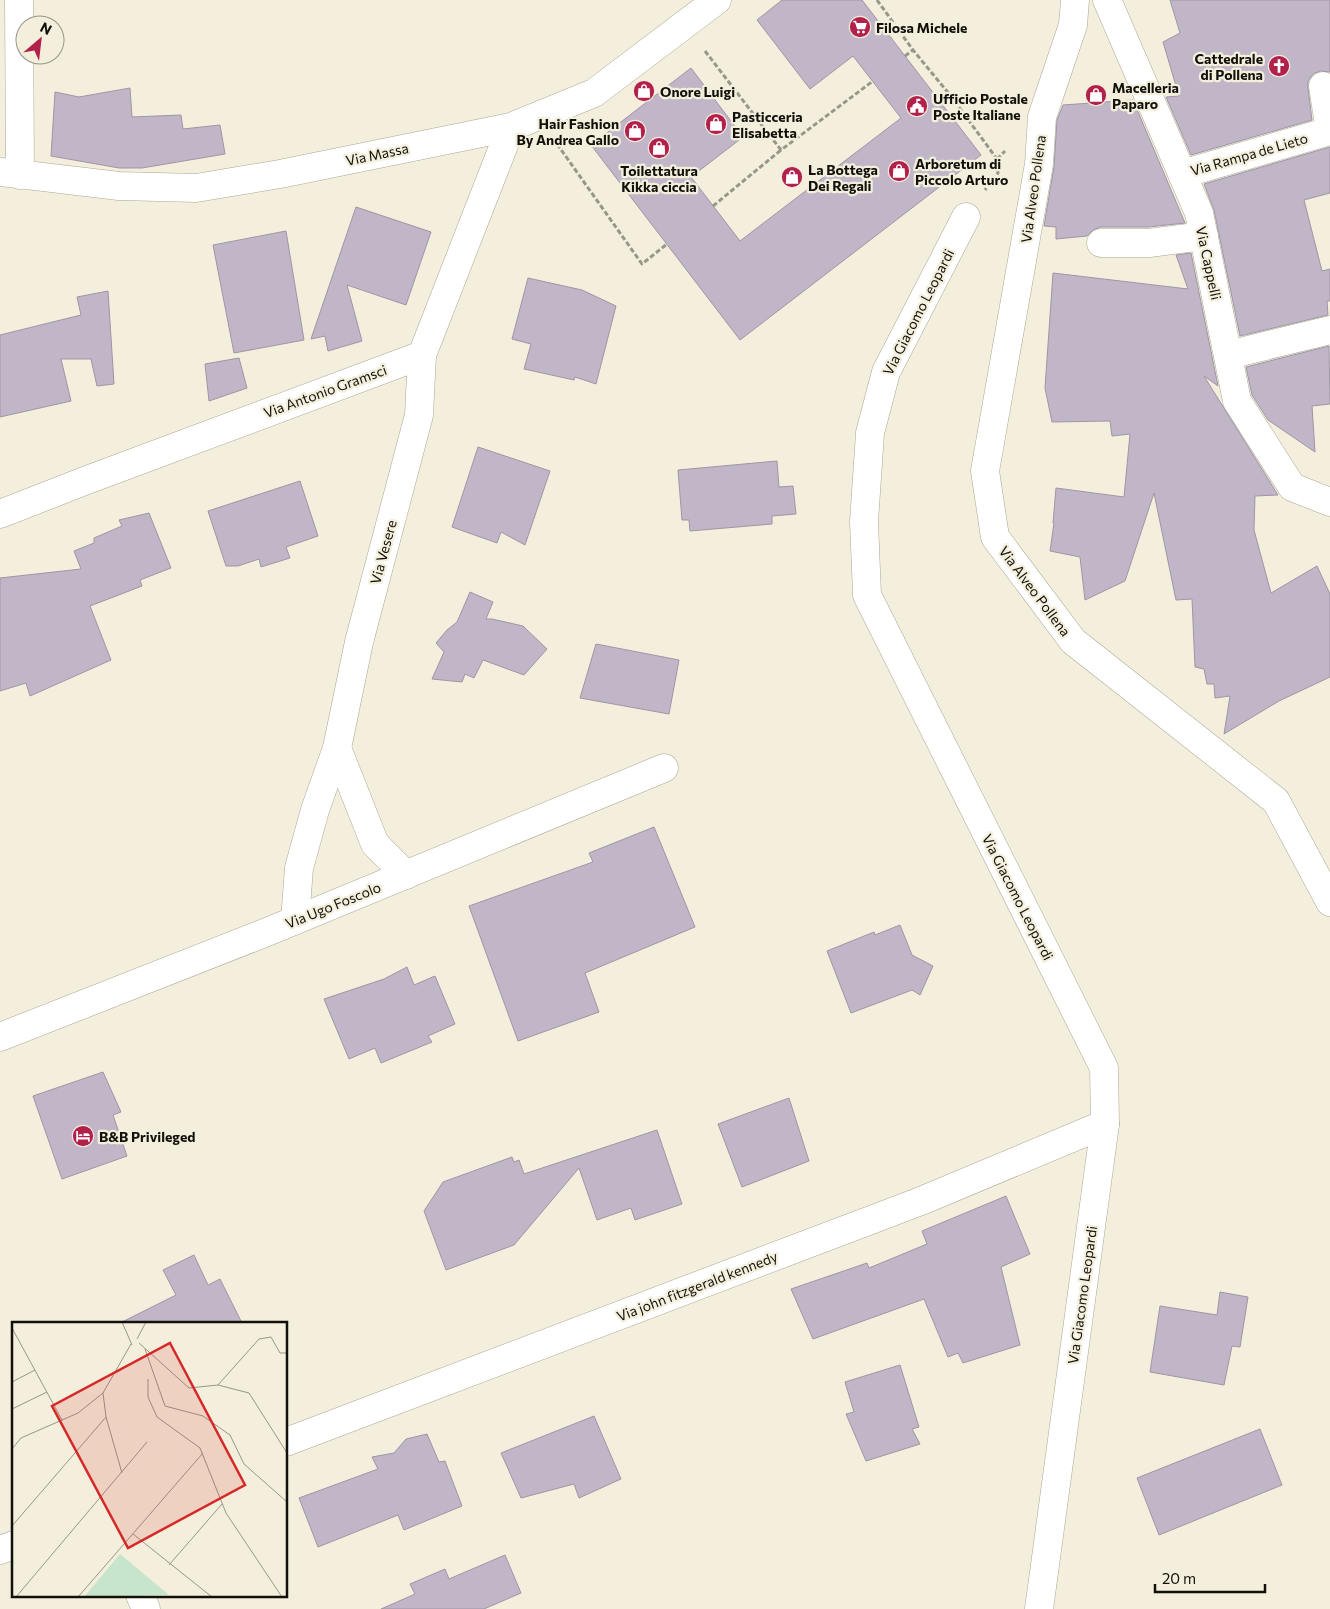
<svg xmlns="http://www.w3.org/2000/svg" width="1330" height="1609" font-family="Commissioner,sans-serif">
	<rect width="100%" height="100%" fill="#f3efdc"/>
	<!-- building -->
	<g fill="#c1b6c7" stroke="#9f95a5">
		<path d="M 782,0 L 862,0 L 981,155 L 740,340 L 591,145 L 691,68 L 743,137 L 691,177 L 740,241 L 901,118 L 853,56 L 810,89 L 757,20 Z"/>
		<path d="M 1170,0 L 1330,0 L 1330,72 L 1320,71 L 1313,74 L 1308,81 L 1308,88 L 1312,120 L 1191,155 L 1166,97 L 1179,96 L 1163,42 L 1180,33 Z"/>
		<path d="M 130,88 L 132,117 L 181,115 L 183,129 L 220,125 L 225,154 L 142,168 L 119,168 L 51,156 L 55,92 L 79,97 Z"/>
		<path d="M 1133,100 L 1185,223 L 1148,227 L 1101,227 L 1093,230 L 1087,236 L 1056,239 L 1056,227 L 1044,226 L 1054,167 L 1057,120 L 1063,105 Z"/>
		<path d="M 1330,147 L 1330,193 L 1304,200 L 1322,271 L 1330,269 L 1330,301 L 1327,301 L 1328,315 L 1240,336 L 1214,210 L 1204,184 Z"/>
		<path d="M 356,207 L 431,232 L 406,305 L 347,285 L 362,341 L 328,351 L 325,336 L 311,339 Z"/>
		<path d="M 286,231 L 304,340 L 234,353 L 213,245 Z"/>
		<path d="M 1191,253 L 1218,386 L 1204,376 L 1278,495 L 1255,496 L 1254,530 L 1271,593 L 1317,566 L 1330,594 L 1330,677 L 1279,701 L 1224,734 L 1230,696 L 1215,698 L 1214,684 L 1207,684 L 1204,669 L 1195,667 L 1192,599 L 1176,600 L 1154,493 L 1125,581 L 1085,600 L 1080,557 L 1050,551 L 1054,523 L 1053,523 L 1056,488 L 1124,497 L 1130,434 L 1112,436 L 1110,421 L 1052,422 L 1045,388 L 1053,273 L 1188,289 L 1176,255 Z"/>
		<path d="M 528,278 L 582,290 L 616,306 L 596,384 L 575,377 L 574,380 L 524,369 L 531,344 L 512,339 Z"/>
		<path d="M 108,291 L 114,384 L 97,386 L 91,359 L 61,359 L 71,401 L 0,417 L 0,335 L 81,315 L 77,297 Z"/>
		<path d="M 1329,346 L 1330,404 L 1312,406 L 1315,452 L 1268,420 L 1252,395 L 1246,367 Z"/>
		<path d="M 239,358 L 247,388 L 209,401 L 205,364 Z"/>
		<path d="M 478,447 L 550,471 L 525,545 L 501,532 L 497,543 L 452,527 Z"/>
		<path d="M 777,461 L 779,487 L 793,486 L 796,514 L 772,516 L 772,524 L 690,531 L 689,520 L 682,520 L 678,470 Z"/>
		<path d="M 300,481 L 318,536 L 286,547 L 290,558 L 261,567 L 259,559 L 238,566 L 226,566 L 208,511 Z"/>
		<path d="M 149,513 L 171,568 L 140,580 L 142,586 L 90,606 L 111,660 L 30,696 L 26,683 L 0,691 L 0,578 L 81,569 L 74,551 L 94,543 L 94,538 L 122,526 L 119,520 Z"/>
		<path d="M 470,592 L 493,602 L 486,619 L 492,619 L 523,626 L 547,649 L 524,675 L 483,660 L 474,678 L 465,674 L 462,682 L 432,679 L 444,652 L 436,643 L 447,630 L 457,622 Z"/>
		<path d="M 596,644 L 679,660 L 669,714 L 580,698 Z"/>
		<path d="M 654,827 L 695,927 L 585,973 L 599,1012 L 518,1041 L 469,906 L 593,862 L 589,853 Z"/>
		<path d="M 900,925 L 912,955 L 933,966 L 920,995 L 912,990 L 851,1013 L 827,951 L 874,932 L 875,935 Z"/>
		<path d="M 407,967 L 414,985 L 435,976 L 455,1024 L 428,1036 L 432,1042 L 381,1063 L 375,1048 L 349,1059 L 324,999 L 384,979 Z"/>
		<path d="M 103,1072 L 121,1112 L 113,1115 L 127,1156 L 62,1179 L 33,1096 Z"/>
		<path d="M 789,1098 L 809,1161 L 742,1187 L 718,1124 Z"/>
		<path d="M 657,1130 L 682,1204 L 635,1220 L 631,1208 L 597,1220 L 579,1168 L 514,1245 L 446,1270 L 424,1211 L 443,1182 L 512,1157 L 514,1162 L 519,1160 L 524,1174 Z"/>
		<path d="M 1006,1196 L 1030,1254 L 1001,1267 L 1020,1345 L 963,1363 L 958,1353 L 948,1357 L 924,1299 L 813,1339 L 791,1289 L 867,1263 L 869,1268 L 927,1244 L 922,1231 Z"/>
		<path d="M 194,1255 L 208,1285 L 220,1279 L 242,1323 L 120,1323 L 176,1295 L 163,1270 Z"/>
		<path d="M 1220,1292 L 1248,1297 L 1240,1347 L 1232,1346 L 1224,1385 L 1150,1372 L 1160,1306 L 1217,1315 Z"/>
		<path d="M 900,1365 L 919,1427 L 912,1429 L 920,1444 L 866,1461 L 846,1414 L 854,1412 L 845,1382 Z"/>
		<path d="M 594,1416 L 621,1479 L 579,1498 L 574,1484 L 521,1498 L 501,1453 Z"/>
		<path d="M 1260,1429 L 1282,1485 L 1159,1535 L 1137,1478 Z"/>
		<path d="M 427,1434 L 439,1462 L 445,1461 L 462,1506 L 404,1530 L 398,1515 L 318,1547 L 299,1498 L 378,1469 L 372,1457 L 394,1453 L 406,1439 Z"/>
		<path d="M 505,1555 L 521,1593 L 484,1609 L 381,1609 L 415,1594 L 410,1584 L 445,1569 L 449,1579 Z"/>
	</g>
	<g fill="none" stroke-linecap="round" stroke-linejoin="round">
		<!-- minor casing -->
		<g stroke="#aba795" stroke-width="29">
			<g id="minor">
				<path d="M 19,0 L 20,175"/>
				<path d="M 1075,0 L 1073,25 L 1042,117 L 1039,164 L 985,471 L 995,537 L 1073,641 L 1276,801 L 1330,902"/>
				<path d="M 1107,0 L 1199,213 L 1237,401 L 1292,487 L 1330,502"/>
				<path d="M 0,172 L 119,186 L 196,188 L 280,174 L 511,127 L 594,93 L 717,0"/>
				<path d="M 1182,174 L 1330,131 L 1323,86"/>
				<path d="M 966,217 L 886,372 L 870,433 L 864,522 L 867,595 L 1104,1068 L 1105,1124 L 1039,1609"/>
				<path d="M 1101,243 L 1149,243 L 1204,236"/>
				<path d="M 1228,355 L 1330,330"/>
				<path d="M 0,514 L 87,480 L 422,355 L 511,127"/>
				<path d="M 337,748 L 375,844 L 406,875"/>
				<path d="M 295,920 L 299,868 L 315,810 L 337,748 L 359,642 L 419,415 L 422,355"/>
				<path d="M 0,1037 L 267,932 L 664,768"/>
				<path d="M 286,1442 L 921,1201 L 1105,1124"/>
				<path d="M 0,1550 L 14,1545"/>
				<path d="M 140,1595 L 146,1609"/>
			</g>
		</g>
		<!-- path -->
		<g stroke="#9a9689" stroke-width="3" stroke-dasharray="5 2.5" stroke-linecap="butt">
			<path d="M 877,0 L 913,50 L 950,95 L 997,159 L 998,173 L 985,190"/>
			<path d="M 705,51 L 781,150 L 873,81"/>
			<path d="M 905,56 L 913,50"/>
			<path d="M 557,144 L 642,264 L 667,244"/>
			<path d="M 997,159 L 1005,151"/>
			<path d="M 713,206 L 781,150"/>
		</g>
		<!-- minor -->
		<use href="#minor" stroke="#fff" stroke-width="28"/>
	</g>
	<!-- icons -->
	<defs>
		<g id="supermarket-disc" transform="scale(1.125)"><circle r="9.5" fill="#b2204c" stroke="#f3efdc"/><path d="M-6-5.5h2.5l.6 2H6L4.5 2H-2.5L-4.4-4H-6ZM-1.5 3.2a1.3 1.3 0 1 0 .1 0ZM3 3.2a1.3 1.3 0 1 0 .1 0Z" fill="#fff"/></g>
		<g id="church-disc" transform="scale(1.125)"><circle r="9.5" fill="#b2204c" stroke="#f3efdc"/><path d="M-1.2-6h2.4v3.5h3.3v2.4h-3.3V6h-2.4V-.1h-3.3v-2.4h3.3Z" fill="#fff"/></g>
		<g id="shop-disc" transform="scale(1.125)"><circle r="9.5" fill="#b2204c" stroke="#f3efdc"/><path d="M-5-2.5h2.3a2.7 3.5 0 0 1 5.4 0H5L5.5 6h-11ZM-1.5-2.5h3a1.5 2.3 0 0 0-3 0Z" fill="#fff"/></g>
		<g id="civic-disc" transform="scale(1.125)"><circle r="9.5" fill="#b2204c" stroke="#f3efdc"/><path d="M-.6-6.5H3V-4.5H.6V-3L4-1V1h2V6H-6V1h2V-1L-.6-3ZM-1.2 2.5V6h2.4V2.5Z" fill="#fff"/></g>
		<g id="hotel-disc" transform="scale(1.125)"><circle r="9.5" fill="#b2204c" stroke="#f3efdc"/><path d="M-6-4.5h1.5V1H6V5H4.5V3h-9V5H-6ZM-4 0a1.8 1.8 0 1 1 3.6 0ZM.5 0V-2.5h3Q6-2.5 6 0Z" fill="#fff"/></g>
	</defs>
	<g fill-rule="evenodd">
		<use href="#supermarket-disc" x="860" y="27"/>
		<use href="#church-disc" x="1279" y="66"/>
		<use href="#shop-disc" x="644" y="91"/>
		<use href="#shop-disc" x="1096" y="95"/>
		<use href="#civic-disc" x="917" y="106"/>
		<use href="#shop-disc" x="716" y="124"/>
		<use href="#shop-disc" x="635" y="131"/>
		<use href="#shop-disc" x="659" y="148"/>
		<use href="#shop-disc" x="899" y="171"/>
		<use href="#shop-disc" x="792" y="177"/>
		<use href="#hotel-disc" x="83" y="1136"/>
	</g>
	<g text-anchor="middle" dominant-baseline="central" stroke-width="4.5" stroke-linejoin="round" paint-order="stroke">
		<!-- poi labels -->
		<g font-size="14" font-weight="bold" fill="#12100a" stroke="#f3efdc" text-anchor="start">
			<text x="876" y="27">Filosa Michele</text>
			<text x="1263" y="58" text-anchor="end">Cattedrale<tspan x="1263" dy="16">di Pollena</tspan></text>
			<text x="1112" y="87">Macelleria<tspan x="1112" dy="16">Paparo</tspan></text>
			<text x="660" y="91">Onore Luigi</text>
			<text x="933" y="98">Ufficio Postale<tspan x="933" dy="16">Poste Italiane</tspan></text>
			<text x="732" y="116">Pasticceria<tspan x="732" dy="16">Elisabetta</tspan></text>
			<text x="619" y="123" text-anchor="end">Hair Fashion<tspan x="619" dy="16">By Andrea Gallo</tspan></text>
			<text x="915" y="163">Arboretum di<tspan x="915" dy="16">Piccolo Arturo</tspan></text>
			<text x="808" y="169">La Bottega<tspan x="808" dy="16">Dei Regali</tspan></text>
			<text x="659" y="170" text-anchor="middle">Toilettatura<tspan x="659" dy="16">Kikka ciccia</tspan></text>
			<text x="99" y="1136">B&amp;B Privileged</text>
		</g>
		<!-- street labels -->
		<g font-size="14" fill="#12100a" stroke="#f3efdc">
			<text transform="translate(377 154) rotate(-12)">Via Massa</text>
			<text transform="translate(1249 154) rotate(-16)">Via Rampa de Lieto</text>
			<text transform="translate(1033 189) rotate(-82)">Via Alveo Pollena</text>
			<text transform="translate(1209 263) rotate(78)">Via Cappelli</text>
			<text transform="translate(918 312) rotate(-63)">Via Giacomo Leopardi</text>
			<text transform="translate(325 391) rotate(-20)">Via Antonio Gramsci</text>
			<text transform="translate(383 552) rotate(-75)">Via Vesere</text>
			<text transform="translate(1035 591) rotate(53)">Via Alveo Pollena</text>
			<text transform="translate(1018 897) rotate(63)">Via Giacomo Leopardi</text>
			<text transform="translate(333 905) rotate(-22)">Via Ugo Foscolo</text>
			<text transform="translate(697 1286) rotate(-21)">Via john fitzgerald kennedy</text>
			<text transform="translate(1082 1295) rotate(-82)">Via Giacomo Leopardi</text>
		</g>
	</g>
	<!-- overview -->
	<g transform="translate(12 1322)">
		<rect width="275" height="275" fill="#f3efdc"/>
		<path d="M 108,232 L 157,273 L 72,275 Z" fill="#c7e5cc"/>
		<path fill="none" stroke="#999688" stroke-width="1" d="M 110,0 L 120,23M 0,6 L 50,98M 125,17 L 134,0M 127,21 L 177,66 L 206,63 L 237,71 L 275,131M 133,27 L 153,84 L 191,94 L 218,113 L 232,142 L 275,180M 136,57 L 136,75 L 145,95 L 188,126 L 214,191 L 270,275M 0,60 L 23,48M 206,63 L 247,17 L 259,15 L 268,31 L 275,31M 0,87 L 35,70M 94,95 L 110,151M 0,127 L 9,116 L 66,91 L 91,71 L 119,22M 0,204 L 94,95 L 91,71M 121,212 L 200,275M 157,243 L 210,182M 4,275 L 135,120M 66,275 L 191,131"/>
		<path fill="#d62828" fill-opacity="0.15" stroke="#d62828" stroke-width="2.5" d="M 158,21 L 233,163 L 116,226 L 40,84 Z"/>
		<rect width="275" height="275" fill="none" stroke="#12100a" stroke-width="2.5"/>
	</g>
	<!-- north arrow -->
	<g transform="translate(40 40) rotate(28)"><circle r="24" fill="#f3efdc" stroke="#999688"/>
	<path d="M0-4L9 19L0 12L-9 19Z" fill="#b2204c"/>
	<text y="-8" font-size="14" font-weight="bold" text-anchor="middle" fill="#12100a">N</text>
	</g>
	<!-- scale -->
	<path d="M1155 1584v8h110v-8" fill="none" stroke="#12100a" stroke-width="2.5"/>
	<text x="1162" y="1584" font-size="15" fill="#12100a" stroke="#f3efdc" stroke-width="4" paint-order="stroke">20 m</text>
</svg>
